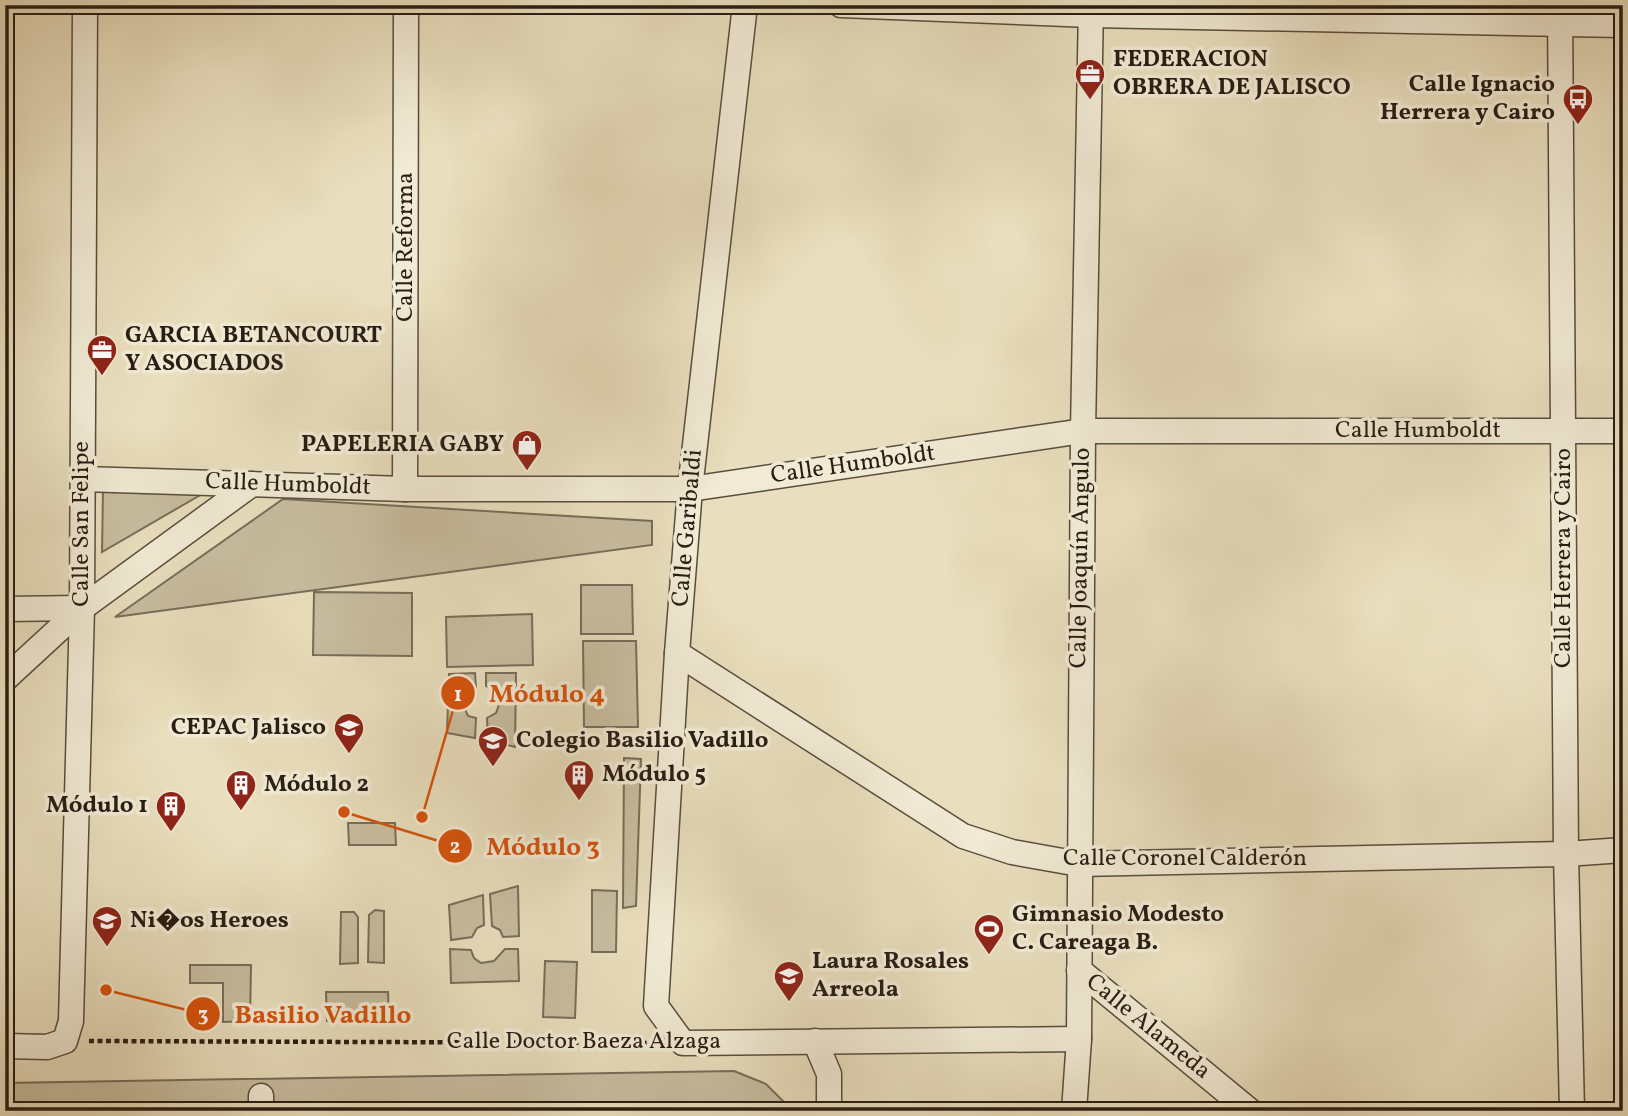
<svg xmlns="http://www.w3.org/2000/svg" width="1628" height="1116" font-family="Vollkorn,serif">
	<rect width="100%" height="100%" fill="#e9debd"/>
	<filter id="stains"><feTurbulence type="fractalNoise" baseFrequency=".00286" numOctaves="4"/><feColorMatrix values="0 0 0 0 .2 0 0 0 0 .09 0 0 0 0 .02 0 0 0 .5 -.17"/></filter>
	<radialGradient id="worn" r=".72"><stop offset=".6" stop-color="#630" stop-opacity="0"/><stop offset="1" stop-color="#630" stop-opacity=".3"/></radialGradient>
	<!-- green -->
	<g fill="#c8bda0" stroke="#786d5a" stroke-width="2">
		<path d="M 103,489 L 209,490 L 102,552 Z"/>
		<path d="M 283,499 L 652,521 L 652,545 L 115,617 Z"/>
		<path d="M 581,585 L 632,585 L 633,634 L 581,634 Z"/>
		<path d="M 314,592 L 412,593 L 412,656 L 313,655 Z"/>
		<path d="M 532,614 L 533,665 L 447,667 L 446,617 Z"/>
		<path d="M 583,641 L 636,641 L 638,727 L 584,727 Z"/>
		<path d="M 475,673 L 476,687 L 466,690 L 464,707 L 468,716 L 476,718 L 475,738 L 447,733 L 449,674 Z"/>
		<path d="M 486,673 L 516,673 L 515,747 L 488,740 L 487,718 L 496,713 L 500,702 L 496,691 L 486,686 Z"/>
		<path d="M 624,758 L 641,759 L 636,906 L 623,908 Z"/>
		<path d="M 348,823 L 395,823 L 396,845 L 349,845 Z"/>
		<path d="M 518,886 L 519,936 L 503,937 L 500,930 L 492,926 L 490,894 Z"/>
		<path d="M 592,890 L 617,891 L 616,952 L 592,952 Z"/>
		<path d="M 483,895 L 484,925 L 477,928 L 472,937 L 451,940 L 449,905 Z"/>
		<path d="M 375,910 L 384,911 L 384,963 L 368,962 L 369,915 Z"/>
		<path d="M 341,912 L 354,912 L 358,917 L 358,963 L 340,964 Z"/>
		<path d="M 450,949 L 471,950 L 474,958 L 481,963 L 494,961 L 505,949 L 518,949 L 519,981 L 451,983 Z"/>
		<path d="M 545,961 L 577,962 L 575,1018 L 543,1017 Z"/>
		<path d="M 190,965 L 251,965 L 250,1021 L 223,1022 L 223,983 L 190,983 Z"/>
		<path d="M 388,992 L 389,1020 L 327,1021 L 326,992 Z"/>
		<path d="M 734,1071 L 766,1084 L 793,1111 L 5,1111 L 5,1083 Z"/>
	</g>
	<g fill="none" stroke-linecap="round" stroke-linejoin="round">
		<!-- street casing -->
		<g stroke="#594d3e" stroke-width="27">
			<g id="street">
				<path d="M 745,5 L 690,489 L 677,653 L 656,1006 L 683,1043 L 1079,1039"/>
				<path d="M 841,5 L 1091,15 L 1623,25"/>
				<path d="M 1560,5 L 1566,854 L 1572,1111"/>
				<path d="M 83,479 L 405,489 L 690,489 L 1083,431 L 1623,431"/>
				<path d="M 405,489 L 406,5"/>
				<path d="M 5,609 L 82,608"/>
				<path d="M 677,653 L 963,836 L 1012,852 L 1079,864 L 1566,854 L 1623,850"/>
				<path d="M 5,679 L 82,608 L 252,484"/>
				<path d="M 1079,970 L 1250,1111"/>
				<path d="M 815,1041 L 829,1074 L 829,1111"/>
				<path d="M 5,1046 L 47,1047 L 65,1041 L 71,1021 L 82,608 L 85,5"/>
				<path d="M 261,1111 L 261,1096"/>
				<path d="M 1074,1111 L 1079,1039 L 1083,431 L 1091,5"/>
			</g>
		</g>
		<!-- path -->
		<path stroke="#291d14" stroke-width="4.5" stroke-dasharray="5 3.5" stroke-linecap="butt" d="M 89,1041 L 651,1043"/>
		<!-- street -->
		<use href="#street" stroke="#f1ead4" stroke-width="24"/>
	</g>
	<!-- icons -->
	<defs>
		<g id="office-pin" transform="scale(1.575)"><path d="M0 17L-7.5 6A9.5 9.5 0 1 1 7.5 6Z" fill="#8f2418" stroke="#f1ead4"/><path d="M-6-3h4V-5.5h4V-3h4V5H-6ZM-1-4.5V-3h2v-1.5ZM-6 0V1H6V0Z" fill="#fff"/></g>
		<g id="bus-pin" transform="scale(1.575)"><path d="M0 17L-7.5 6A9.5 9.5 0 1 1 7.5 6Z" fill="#8f2418" stroke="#f1ead4"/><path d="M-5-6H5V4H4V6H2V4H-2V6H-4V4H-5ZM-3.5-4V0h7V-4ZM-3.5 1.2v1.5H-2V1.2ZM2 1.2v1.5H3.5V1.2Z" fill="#fff"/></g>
		<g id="shop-pin" transform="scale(1.575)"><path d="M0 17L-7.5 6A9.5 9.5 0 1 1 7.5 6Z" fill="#8f2418" stroke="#f1ead4"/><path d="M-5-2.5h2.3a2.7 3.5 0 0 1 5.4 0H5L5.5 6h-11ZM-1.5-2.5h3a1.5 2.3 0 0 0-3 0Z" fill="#fff"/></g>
		<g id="school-pin" transform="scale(1.575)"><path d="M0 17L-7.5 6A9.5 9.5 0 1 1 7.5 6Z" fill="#8f2418" stroke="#f1ead4"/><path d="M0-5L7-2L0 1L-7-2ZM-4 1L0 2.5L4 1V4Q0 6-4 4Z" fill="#fff"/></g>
		<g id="building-pin" transform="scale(1.575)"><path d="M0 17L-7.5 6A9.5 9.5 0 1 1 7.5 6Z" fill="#8f2418" stroke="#f1ead4"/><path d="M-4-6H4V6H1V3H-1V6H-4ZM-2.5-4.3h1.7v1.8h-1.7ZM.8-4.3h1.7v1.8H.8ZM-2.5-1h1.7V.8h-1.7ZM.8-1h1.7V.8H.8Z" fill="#fff"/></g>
		<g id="stadium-pin" transform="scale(1.575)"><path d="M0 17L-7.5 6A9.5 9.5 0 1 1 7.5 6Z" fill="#8f2418" stroke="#f1ead4"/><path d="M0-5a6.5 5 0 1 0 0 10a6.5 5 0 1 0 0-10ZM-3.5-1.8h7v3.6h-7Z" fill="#fff"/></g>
	</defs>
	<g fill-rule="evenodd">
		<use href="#office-pin" x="1090" y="74"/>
		<use href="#bus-pin" x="1578" y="99"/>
		<use href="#office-pin" x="102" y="350"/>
		<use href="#shop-pin" x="527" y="445"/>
		<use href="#school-pin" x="349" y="728"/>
		<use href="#school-pin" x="493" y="741"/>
		<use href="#building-pin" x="579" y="775"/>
		<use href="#building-pin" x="241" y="785"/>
		<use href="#building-pin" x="171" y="806"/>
		<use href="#school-pin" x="107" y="921"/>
		<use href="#stadium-pin" x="989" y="929"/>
		<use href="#school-pin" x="789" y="976"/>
	</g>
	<g text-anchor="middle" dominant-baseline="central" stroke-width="7" stroke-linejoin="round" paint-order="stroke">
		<!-- poi labels -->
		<g font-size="24" font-weight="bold" fill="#291d14" stroke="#f1ead4" text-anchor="start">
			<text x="1113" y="60">FEDERACION<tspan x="1113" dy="28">OBRERA DE JALISCO</tspan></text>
			<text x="1555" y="85" text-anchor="end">Calle Ignacio<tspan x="1555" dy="28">Herrera y Cairo</tspan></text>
			<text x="125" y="336">GARCIA BETANCOURT<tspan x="125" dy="28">Y ASOCIADOS</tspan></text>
			<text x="504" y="445" text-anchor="end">PAPELERIA GABY</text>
			<text x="326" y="728" text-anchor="end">CEPAC Jalisco</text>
			<text x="516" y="741">Colegio Basilio Vadillo</text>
			<text x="602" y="775">Módulo 5</text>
			<text x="264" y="785">Módulo 2</text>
			<text x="148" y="806" text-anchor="end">Módulo 1</text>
			<text x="1012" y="915">Gimnasio Modesto<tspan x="1012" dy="28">C. Careaga B.</tspan></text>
			<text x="130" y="921">Ni�os Heroes</text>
			<text x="812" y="962">Laura Rosales<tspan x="812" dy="28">Arreola</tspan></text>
		</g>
		<!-- street labels -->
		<g font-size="24" fill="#291d14" stroke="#f1ead4">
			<text transform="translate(406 247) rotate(-90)">Calle Reforma</text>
			<text x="1418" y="431">Calle Humboldt</text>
			<text transform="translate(853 465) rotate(-8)">Calle Humboldt</text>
			<text transform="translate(288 485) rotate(2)">Calle Humboldt</text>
			<text transform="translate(82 524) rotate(-90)">Calle San Felipe</text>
			<text transform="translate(688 528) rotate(-85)">Calle Garibaldi</text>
			<text transform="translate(1081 558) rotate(-89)">Calle Joaquín Angulo</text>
			<text transform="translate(1564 558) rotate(-90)">Calle Herrera y Cairo</text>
			<text x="1185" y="859">Calle Coronel Calderón</text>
			<text transform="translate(1148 1027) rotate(39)">Calle Alameda</text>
			<text x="584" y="1042">Calle Doctor Baeza Alzaga</text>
		</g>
	</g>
	<!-- callouts -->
	<path fill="none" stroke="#d5530d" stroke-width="2.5" d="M422 817L458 693M344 812L455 846M106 990L203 1014"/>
	<g fill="#d5530d" stroke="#f1ead4" stroke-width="2.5">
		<circle cx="422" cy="817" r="7"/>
		<circle cx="344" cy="812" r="7"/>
		<circle cx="106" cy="990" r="7"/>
		<circle cx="458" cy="693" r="18"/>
		<circle cx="455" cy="846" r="18"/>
		<circle cx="203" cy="1014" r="18"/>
	</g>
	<g font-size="21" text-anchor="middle" font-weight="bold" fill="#fff">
		<text x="458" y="701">1</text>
		<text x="455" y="853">2</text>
		<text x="203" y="1021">3</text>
	</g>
	<g font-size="26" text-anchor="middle" font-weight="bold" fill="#d5530d" stroke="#f1ead4" stroke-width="7" stroke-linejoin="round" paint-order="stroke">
		<text x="547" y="702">Módulo 4</text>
		<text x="543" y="855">Módulo 3</text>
		<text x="323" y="1023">Basilio Vadillo</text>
	</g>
	<!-- margin -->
	<rect width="1628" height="1116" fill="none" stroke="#e9debd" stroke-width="28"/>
	<rect x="7" y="7" width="1614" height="1102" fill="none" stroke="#291d14" stroke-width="3.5"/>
	<rect x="14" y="14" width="1600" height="1088" fill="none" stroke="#291d14" stroke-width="2"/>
	<rect width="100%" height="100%" filter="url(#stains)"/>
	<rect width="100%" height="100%" fill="url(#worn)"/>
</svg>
